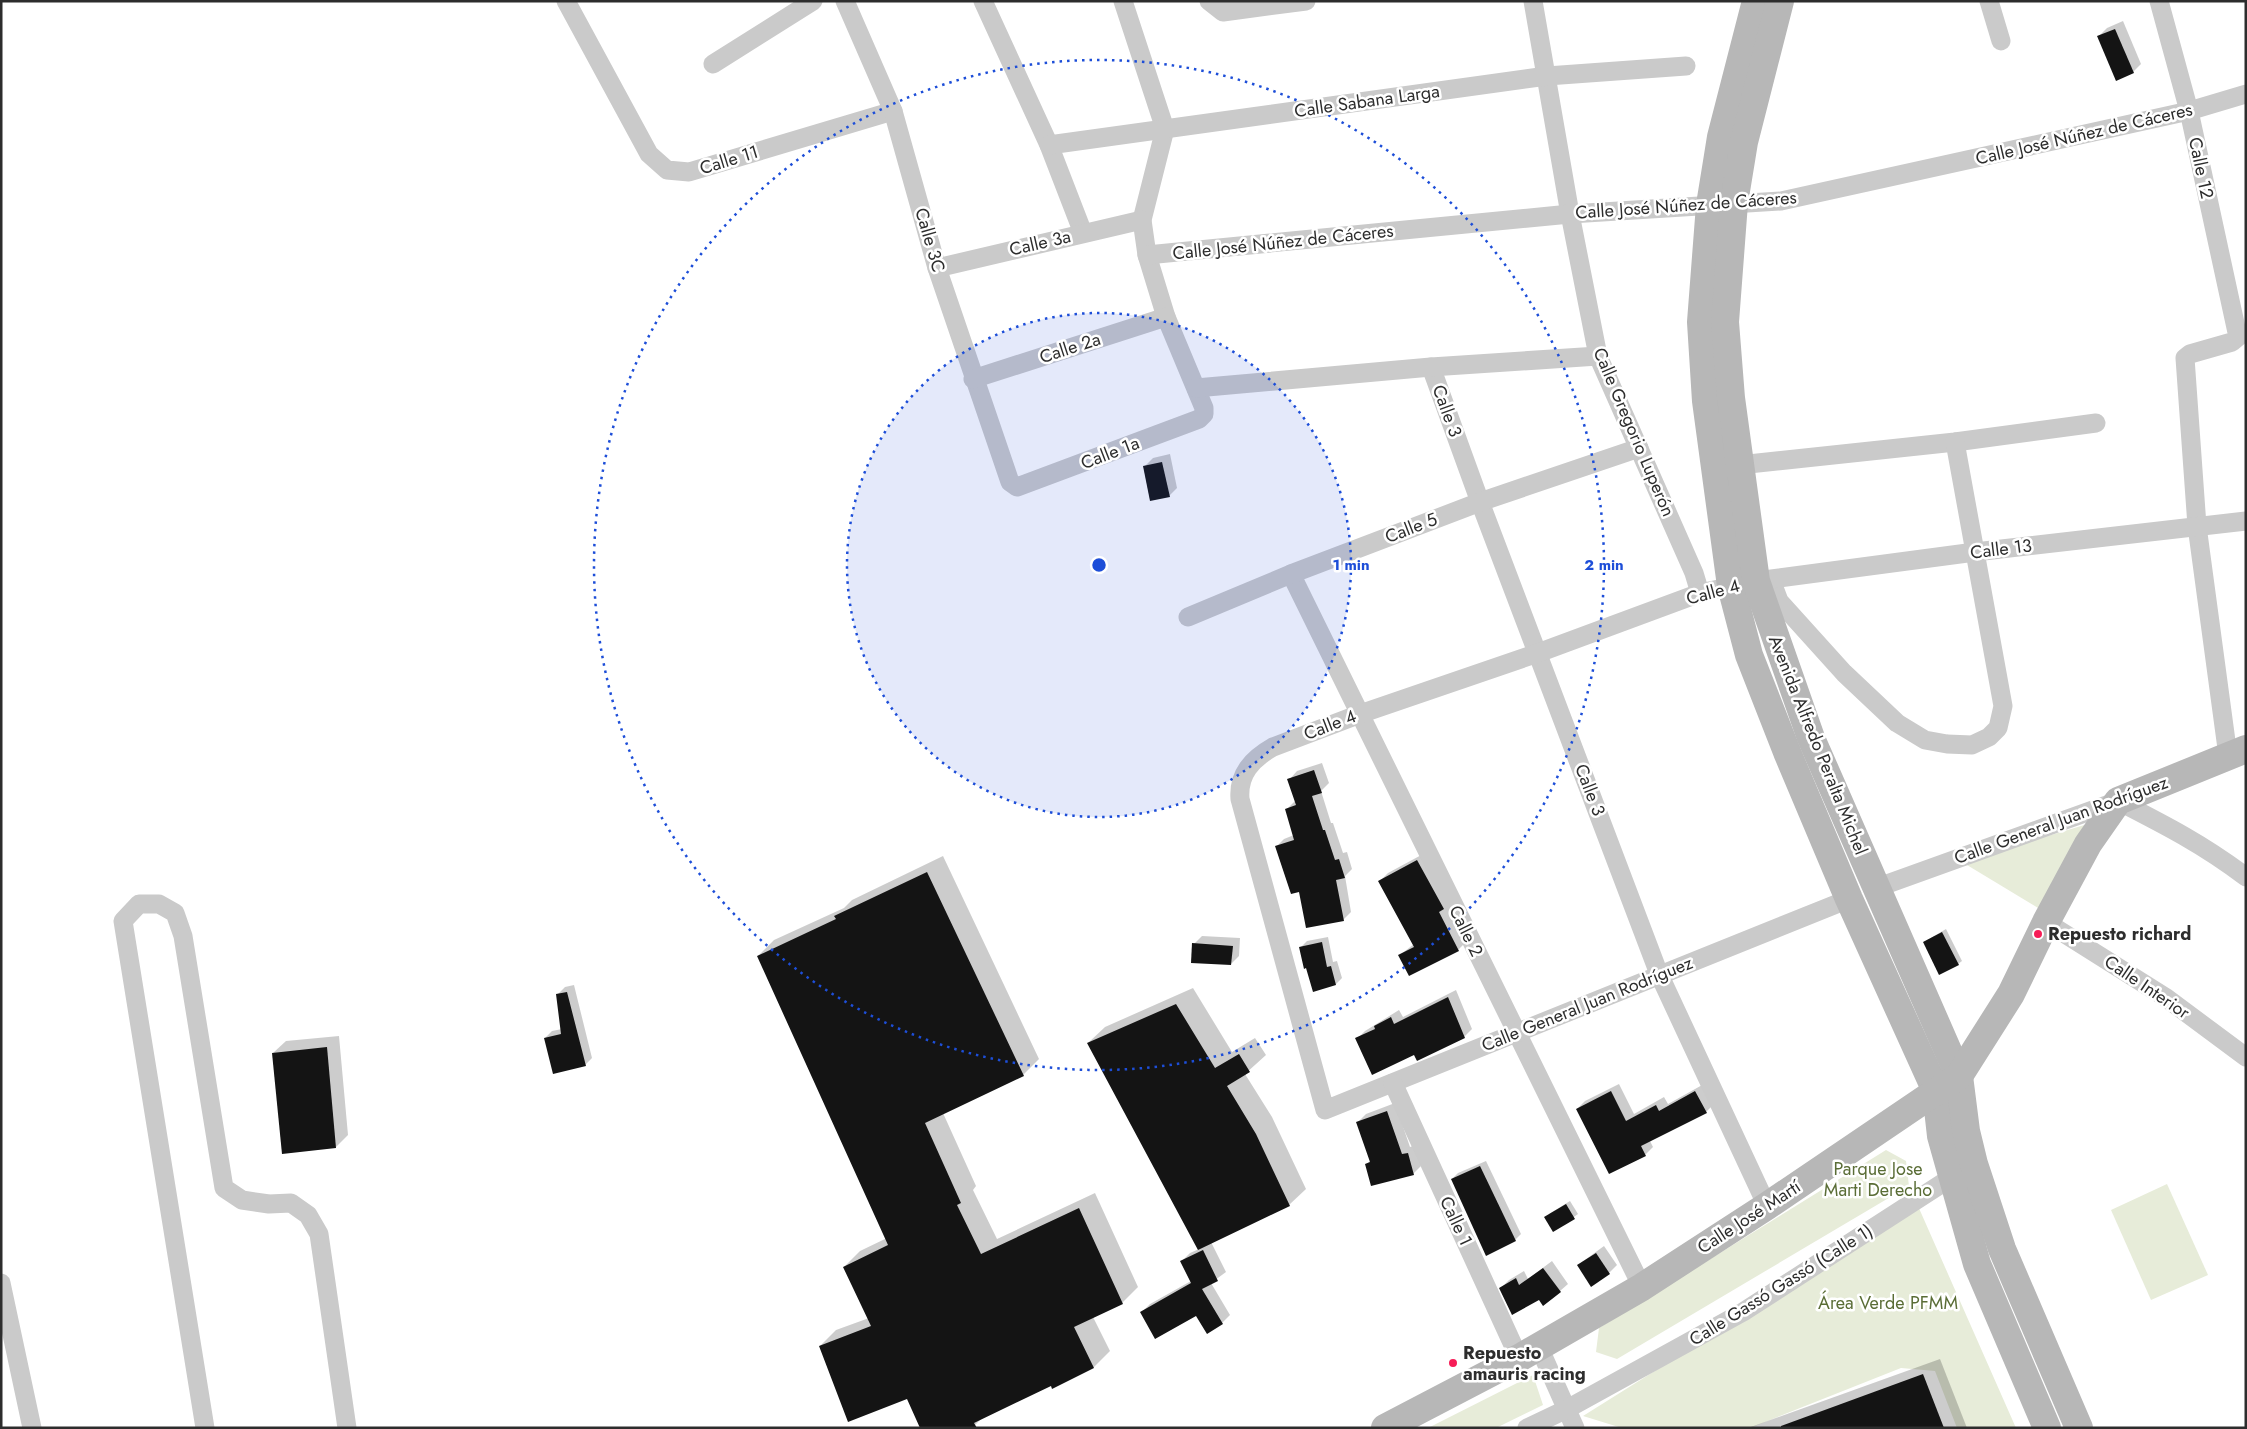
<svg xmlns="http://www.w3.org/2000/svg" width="2247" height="1429" font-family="Jost,sans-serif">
	<rect width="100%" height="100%" fill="#fff"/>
	<!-- green -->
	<g fill="#e7ecd9">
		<path d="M 2101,820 L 2043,911 L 1962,862 Z"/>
		<path d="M 1886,1150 L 1906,1161 L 1909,1186 L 1617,1359 L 1596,1352 L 1599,1328 Z"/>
		<path d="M 2167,1184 L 2208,1275 L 2151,1300 L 2111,1210 Z"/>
		<path d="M 1918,1206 L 2016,1428 L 1957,1428 L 1935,1371 L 1901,1368 L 1750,1428 L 1622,1428 L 1583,1416 Z"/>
		<path d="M 1533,1375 L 1543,1405 L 1496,1428 L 1428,1428 Z"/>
	</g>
	<!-- shadow -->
	<g fill="#0003">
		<path d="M 2123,21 L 2141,64 L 2133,72 L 2099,36 L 2107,28 Z"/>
		<path d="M 1170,454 L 1177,488 L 1169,496 L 1145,466 L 1153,458 Z"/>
		<path d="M 1322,763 L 1329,783 L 1321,791 L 1331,823 L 1333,823 L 1343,853 L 1347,852 L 1352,869 L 1345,876 L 1351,912 L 1343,920 L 1300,890 L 1276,847 L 1284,839 L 1294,835 L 1287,809 L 1295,801 L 1289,780 L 1297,771 Z"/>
		<path d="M 1425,853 L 1466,942 L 1458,950 L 1400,955 L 1414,944 L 1380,881 L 1388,873 Z"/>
		<path d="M 943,856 L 1039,1059 L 1023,1075 L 943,1113 L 976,1186 L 973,1190 L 997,1239 L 1095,1193 L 1138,1287 L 1122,1303 L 1093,1317 L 1110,1351 L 1094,1367 L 1053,1388 L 1052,1385 L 982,1418 L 975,1425 L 907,1398 L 820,1346 L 836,1330 L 869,1318 L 844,1267 L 860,1251 L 887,1238 L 758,956 L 774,940 L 844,908 L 852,900 Z"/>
		<path d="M 1946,929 L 1962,961 L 1958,964 L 1924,942 Z"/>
		<path d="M 1202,936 L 1240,938 L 1239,956 L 1231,964 L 1194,944 Z"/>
		<path d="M 1328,937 L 1333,962 L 1337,961 L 1342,978 L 1336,984 L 1314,991 L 1301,947 L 1307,941 Z"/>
		<path d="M 574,985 L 592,1058 L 585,1065 L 545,1038 L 552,1031 L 562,1029 L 558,994 L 565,987 Z"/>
		<path d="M 1193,988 L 1232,1052 L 1255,1038 L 1266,1055 L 1245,1074 L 1272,1117 L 1306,1189 L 1289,1205 L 1211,1242 L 1226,1272 L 1211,1283 L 1230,1315 L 1222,1323 L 1197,1315 L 1142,1312 L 1150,1304 L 1191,1281 L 1182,1261 L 1190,1253 L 1199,1249 L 1088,1043 L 1105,1027 Z"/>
		<path d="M 1456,990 L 1472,1029 L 1464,1037 L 1415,1053 L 1357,1039 L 1365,1031 L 1399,1010 L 1403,1017 Z"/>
		<path d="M 339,1036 L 348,1135 L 336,1147 L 273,1053 L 286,1041 Z"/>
		<path d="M 1619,1084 L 1634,1114 L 1664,1097 L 1668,1104 L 1704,1084 L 1714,1104 L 1706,1112 L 1650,1141 L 1653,1147 L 1645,1155 L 1577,1109 L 1585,1101 Z"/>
		<path d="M 1395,1103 L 1410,1147 L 1416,1145 L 1421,1166 L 1413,1174 L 1367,1164 L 1371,1160 L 1358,1122 L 1366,1114 Z"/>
		<path d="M 1486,1161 L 1521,1234 L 1515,1240 L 1452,1179 L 1458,1173 Z"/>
		<path d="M 1570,1201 L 1578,1214 L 1554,1231 L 1549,1214 Z"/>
		<path d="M 1604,1246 L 1617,1265 L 1609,1273 L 1578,1265 Z"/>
		<path d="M 1552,1261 L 1568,1284 L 1560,1291 L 1501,1288 L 1509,1280 L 1524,1271 L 1528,1279 Z"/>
		<path d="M 1940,1359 L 1967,1428 L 1748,1428 Z"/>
	</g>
	<!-- building -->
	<g fill="#141414">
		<path d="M 2115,29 L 2134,73 L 2116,81 L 2097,36 Z"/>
		<path d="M 1162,462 L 1170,497 L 1150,501 L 1143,466 Z"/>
		<path d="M 1314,770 L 1322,793 L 1312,796 L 1323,830 L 1325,830 L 1335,860 L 1339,859 L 1345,878 L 1336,880 L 1344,921 L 1306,928 L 1299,892 L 1291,894 L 1275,846 L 1294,840 L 1285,809 L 1296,805 L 1287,779 Z"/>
		<path d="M 1417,860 L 1444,909 L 1439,912 L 1459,951 L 1409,976 L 1398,955 L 1414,947 L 1378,881 Z"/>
		<path d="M 927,872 L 1024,1076 L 925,1123 L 961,1203 L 957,1205 L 981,1254 L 1079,1208 L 1123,1304 L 1074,1327 L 1094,1368 L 1052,1389 L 1051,1386 L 974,1423 L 977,1428 L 920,1428 L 907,1399 L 848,1422 L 819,1346 L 871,1326 L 843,1267 L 888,1245 L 757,956 L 836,919 L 834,916 Z"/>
		<path d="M 1942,932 L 1959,965 L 1939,975 L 1923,942 Z"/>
		<path d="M 1322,942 L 1327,967 L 1331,966 L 1336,985 L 1313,992 L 1306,968 L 1304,969 L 1299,947 Z"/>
		<path d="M 1192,943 L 1233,946 L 1231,965 L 1191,963 Z"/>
		<path d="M 567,992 L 586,1066 L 553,1074 L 544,1038 L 561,1034 L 556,994 Z"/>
		<path d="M 1448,997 L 1465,1038 L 1417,1061 L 1414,1055 L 1372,1075 L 1355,1038 L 1375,1029 L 1374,1026 L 1391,1017 L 1394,1024 Z"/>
		<path d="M 1176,1004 L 1215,1068 L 1239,1054 L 1250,1072 L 1227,1086 L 1256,1134 L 1290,1206 L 1198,1250 L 1087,1043 Z"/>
		<path d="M 327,1047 L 336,1148 L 282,1154 L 272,1053 Z"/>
		<path d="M 1611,1091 L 1626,1121 L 1656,1105 L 1659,1111 L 1695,1091 L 1707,1113 L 1641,1146 L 1646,1156 L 1609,1174 L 1576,1109 Z"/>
		<path d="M 1387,1111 L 1402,1154 L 1408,1153 L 1414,1175 L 1371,1186 L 1365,1164 L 1370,1162 L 1356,1122 Z"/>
		<path d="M 1480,1166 L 1516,1241 L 1486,1256 L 1451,1179 Z"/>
		<path d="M 1566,1204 L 1575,1219 L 1553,1232 L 1544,1217 Z"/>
		<path d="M 1203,1250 L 1218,1281 L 1202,1289 L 1223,1324 L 1207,1334 L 1196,1316 L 1155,1339 L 1140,1312 L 1191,1283 L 1180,1261 Z"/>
		<path d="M 1596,1253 L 1610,1274 L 1591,1287 L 1577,1265 Z"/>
		<path d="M 1543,1268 L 1561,1292 L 1543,1306 L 1539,1300 L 1512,1315 L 1499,1288 L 1516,1278 L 1519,1285 Z"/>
		<path d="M 1923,1374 L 1944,1428 L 1781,1428 L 1781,1426 Z"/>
	</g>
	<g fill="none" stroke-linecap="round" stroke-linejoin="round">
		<!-- street -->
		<g stroke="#cacaca" stroke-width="19">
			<path d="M 566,1 L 649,154 L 667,170 L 689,172 L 893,111"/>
			<path d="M 845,1 L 893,111 L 937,268 L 1010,482 L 1017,487 L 1199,419 L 1204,414 L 1204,408 L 1166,317 L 1147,255 L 1142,220 L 1165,129 L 1123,1"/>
			<path d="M 983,1 L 1049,145 L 1083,233"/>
			<path d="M 1209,1 L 1223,12 L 1306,1"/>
			<path d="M 1533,1 L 1570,214 L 1598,356 L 1694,573 L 1700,593"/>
			<path d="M 1989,1 L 2001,41"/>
			<path d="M 2159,1 L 2189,111 L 2238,337 L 2232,342 L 2190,354 L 2185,358 L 2197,526 L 2228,756"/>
			<path d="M 713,64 L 813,1"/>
			<path d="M 1049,145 L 1547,76 L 1686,66"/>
			<path d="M 1147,255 L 1570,214 L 1781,201 L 2189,111 L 2246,94"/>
			<path d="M 937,268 L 1142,220"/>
			<path d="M 1431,367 L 1480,502 L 1659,974 L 1767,1206"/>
			<path d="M 973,379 L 1166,317"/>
			<path d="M 1196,388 L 1431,367 L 1598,356"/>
			<path d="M 1739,465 L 1955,442 L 2096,423"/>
			<path d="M 1291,574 L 1642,1287"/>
			<path d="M 1771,580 L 1779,601 L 1844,673 L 1897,723 L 1925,740 L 1947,744 L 1972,745 L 1989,737 L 1998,728 L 2003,706 L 1955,442"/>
			<path d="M 1188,617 L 1291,574 L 1480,502 L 1639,448"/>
			<path d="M 1876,888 L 2118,801 C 2165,825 2204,845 2246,877"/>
			<path d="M 1849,899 C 1674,968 1500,1040 1325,1110 L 1240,799 C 1238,774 1252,759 1273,747 L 1360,714 L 1538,653 L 1700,593 L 1756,581 L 1975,552 L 2246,521"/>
			<path d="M 2046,922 L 2165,997 L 2246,1057"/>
			<path d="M 1393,1083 L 1519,1358"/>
			<path d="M 1,1283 L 32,1428"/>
			<path d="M 1539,1347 L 1575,1428"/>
			<path d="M 205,1428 L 123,921 L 139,904 L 159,904 L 175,913 L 183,936 L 224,1188 L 242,1200 L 269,1204 L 291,1203 L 308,1215 L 319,1234 L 347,1428"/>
			<path d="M 1527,1428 L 1567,1409 L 1743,1312 L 1952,1177"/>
		</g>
		<!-- secondary -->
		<g stroke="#b7b7b7" stroke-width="28">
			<path d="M 1756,1 L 1721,137 L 1717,162 L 1710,205 L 1701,322 L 1706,401 L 1731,586 L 1749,655 L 1787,752 L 1849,899 L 1936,1091 L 1941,1136 L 1977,1264 L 2047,1428"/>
			<path d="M 1780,1 L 1744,142 L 1734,203 L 1725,322 L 1731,398 L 1756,581 L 1811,738 L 1959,1076 L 1966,1131 L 1974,1164 L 2002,1249 L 2079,1428"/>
			<path d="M 1385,1428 L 1519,1358 L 1642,1287 L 1767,1206 L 1959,1076 L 2011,994 L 2046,922 L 2088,844 L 2118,801 L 2246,749"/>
		</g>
	</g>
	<!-- distance rings -->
	<circle cx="1099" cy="565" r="252" fill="#1d4ed8" fill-opacity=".12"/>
	<g fill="none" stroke="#1d4ed8" stroke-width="2.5" stroke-dasharray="2.5 5">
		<circle cx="1099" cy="565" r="252"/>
		<circle cx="1099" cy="565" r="505"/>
	</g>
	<!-- markers -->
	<g fill="#f61d57" stroke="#fff" stroke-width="2">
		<circle cx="2038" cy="934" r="5"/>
		<circle cx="1453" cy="1363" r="5"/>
	</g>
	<g text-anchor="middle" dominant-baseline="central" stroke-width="5" stroke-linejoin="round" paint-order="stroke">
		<!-- street labels -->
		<g font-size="18" fill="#2d2d2d" stroke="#fff">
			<text transform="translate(1367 101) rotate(-8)">Calle Sabana Larga</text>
			<text transform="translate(2084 134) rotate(-13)">Calle José Núñez de Cáceres</text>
			<text transform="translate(729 160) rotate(-17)">Calle 11</text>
			<text transform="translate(2201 168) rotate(78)">Calle 12</text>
			<text transform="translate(1686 205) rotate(-4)">Calle José Núñez de Cáceres</text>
			<text transform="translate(930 240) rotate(74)">Calle 3C</text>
			<text transform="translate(1283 242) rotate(-6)">Calle José Núñez de Cáceres</text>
			<text transform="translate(1040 243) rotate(-13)">Calle 3a</text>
			<text transform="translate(1070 348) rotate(-18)">Calle 2a</text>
			<text transform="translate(1447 411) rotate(70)">Calle 3</text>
			<text transform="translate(1634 432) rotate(67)">Calle Gregorio Luperón</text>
			<text transform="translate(1110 453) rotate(-21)">Calle 1a</text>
			<text transform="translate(1411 528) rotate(-21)">Calle 5</text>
			<text transform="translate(2001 549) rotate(-7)">Calle 13</text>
			<text transform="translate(1713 592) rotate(-15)">Calle 4</text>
			<text transform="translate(1330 725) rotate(-21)">Calle 4</text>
			<text transform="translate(1818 745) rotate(68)">Avenida Alfredo Peralta Michel</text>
			<text transform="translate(1590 790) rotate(69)">Calle 3</text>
			<text transform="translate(2061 820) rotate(-20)">Calle General Juan Rodríguez</text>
			<text transform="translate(1466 931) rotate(64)">Calle 2</text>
			<text transform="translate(2147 987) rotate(34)">Calle Interior</text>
			<text transform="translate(1587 1004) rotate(-22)">Calle General Juan Rodríguez</text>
			<text transform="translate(1749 1217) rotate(-33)">Calle José Martí</text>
			<text transform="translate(1456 1221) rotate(65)">Calle 1</text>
			<text transform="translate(1781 1285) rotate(-32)">Calle Gassó Gassó (Calle 1)</text>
		</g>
		<!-- poi labels -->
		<g font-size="18" font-weight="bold" fill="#2d2d2d" stroke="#fff" text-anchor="start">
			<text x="2048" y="934">Repuesto richard</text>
			<text x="1463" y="1353">Repuesto<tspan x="1463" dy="21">amauris racing</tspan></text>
		</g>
		<!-- park labels -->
		<g font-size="18" fill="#5a6d36" stroke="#fff">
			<text x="1878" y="1169">Parque Jose<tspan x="1878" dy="21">Marti Derecho</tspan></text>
			<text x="1888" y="1303">Área Verde PFMM</text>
		</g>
	</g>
	<circle cx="1099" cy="565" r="8" fill="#1d4ed8" stroke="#fff" stroke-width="2.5"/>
	<g font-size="15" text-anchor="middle" font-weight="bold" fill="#1d4ed8" stroke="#fff" stroke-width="5" stroke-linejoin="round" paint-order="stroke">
		<text x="1351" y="570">1 min</text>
		<text x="1604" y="570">2 min</text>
	</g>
	<!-- border -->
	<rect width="2247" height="1429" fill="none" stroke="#2d2d2d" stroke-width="5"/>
</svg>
